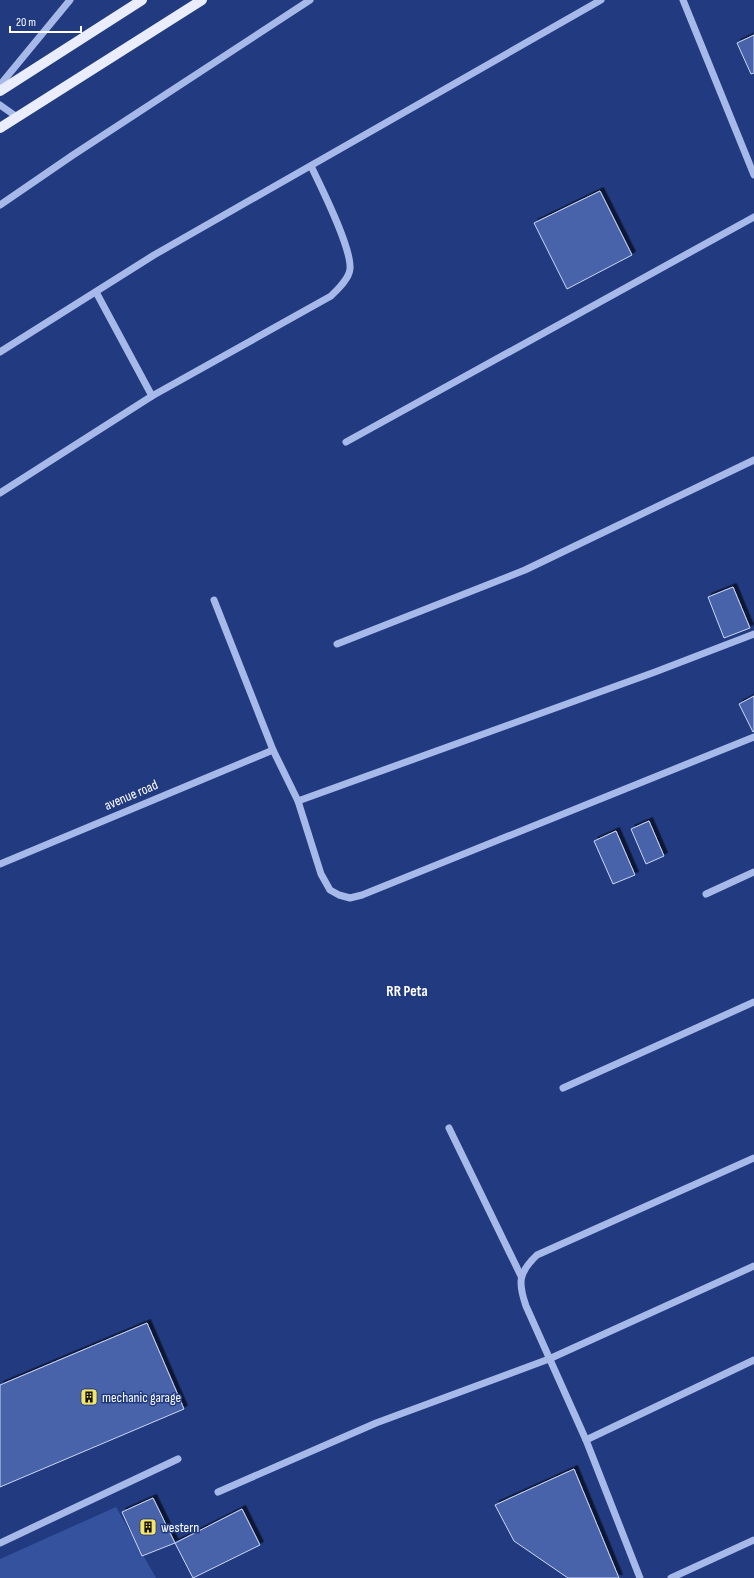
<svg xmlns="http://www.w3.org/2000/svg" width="754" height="1578" font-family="'Sofia Sans Condensed',sans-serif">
	<defs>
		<filter id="shadow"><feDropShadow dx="3.5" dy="-3.5" stdDeviation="0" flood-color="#0009"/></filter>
	</defs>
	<rect width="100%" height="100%" fill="#213a80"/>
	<!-- green -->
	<path fill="#35529e" d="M 116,1507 L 156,1578 L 0,1578 L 0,1559 Z"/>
	<!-- building -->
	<g fill="#4a63aa" stroke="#cad7f6" filter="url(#shadow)">
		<path d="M 754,35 L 754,73 L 751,74 L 737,43 Z"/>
		<path d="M 600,191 L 632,255 L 567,289 L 534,223 Z"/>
		<path d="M 733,587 L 750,628 L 724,638 L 708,597 Z"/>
		<path d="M 754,696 L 754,731 L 753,732 L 739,704 Z"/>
		<path d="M 649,821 L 664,856 L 646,864 L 631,829 Z"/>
		<path d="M 616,831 L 635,875 L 613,884 L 594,841 Z"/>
		<path d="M 147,1323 L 184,1409 L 0,1487 L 0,1385 Z"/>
		<path d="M 574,1469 L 619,1578 L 568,1578 L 514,1541 L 495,1505 Z"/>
		<path d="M 153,1498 L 175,1543 L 142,1556 L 122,1512 Z"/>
		<path d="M 242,1509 L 260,1545 L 193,1578 L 175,1543 Z"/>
	</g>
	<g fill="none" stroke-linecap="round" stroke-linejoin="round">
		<!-- minor -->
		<g stroke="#a7b9e8" stroke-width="7">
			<path d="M 683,0 L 754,175"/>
			<path d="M 0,85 L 70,0"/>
			<path d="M 0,105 L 17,117"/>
			<path d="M 0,205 L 73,155 L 310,0"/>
			<path d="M 96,292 L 152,396"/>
			<path d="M 0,352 L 154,255 L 601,0"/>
			<path d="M 346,442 L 754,217"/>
			<path d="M 0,493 L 152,396 L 331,296 C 338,289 349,279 350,269 C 352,248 321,187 311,166"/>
			<path d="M 214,600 L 273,750 L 298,801 L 321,874 L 330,890 L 339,895 L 350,898 L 362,895 L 754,737"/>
			<path d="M 337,644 L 525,570 L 754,460"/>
			<path d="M 298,801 L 655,672 L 754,634"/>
			<path d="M 0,864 L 273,750"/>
			<path d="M 706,894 L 754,872"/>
			<path d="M 563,1088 L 754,1002"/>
			<path d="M 449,1128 L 521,1276"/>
			<path d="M 586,1440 L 754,1360"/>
			<path d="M 218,1492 L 376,1423 L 549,1359 L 754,1266"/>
			<path d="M 0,1543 L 178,1459"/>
			<path d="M 640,1578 L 586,1440 L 526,1306 C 518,1283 518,1273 537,1255 L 754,1158"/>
			<path d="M 671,1578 L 754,1540"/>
		</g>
		<!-- major -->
		<g stroke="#e9edfd" stroke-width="10">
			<path d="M 0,91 L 142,0"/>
			<path d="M 0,128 L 202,0"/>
		</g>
	</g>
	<!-- icons -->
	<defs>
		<g id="building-square" transform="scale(0.9)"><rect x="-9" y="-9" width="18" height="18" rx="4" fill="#f4e468" stroke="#213a80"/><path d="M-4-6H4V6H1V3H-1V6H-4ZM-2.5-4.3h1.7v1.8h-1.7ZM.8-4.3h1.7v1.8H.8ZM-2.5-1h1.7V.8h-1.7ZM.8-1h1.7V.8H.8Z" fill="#111"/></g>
	</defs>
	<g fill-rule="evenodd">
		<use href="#building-square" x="89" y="1397"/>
		<use href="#building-square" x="148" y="1527"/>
	</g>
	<g text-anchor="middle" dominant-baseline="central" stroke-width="3" stroke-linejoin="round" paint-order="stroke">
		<!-- street labels -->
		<g font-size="14" fill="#fff" stroke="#213a80">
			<text transform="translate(131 795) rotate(-23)">avenue road</text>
		</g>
		<!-- poi labels -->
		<g font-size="14" fill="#fff" stroke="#213a80" text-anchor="start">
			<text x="102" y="1397">mechanic garage</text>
			<text x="161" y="1527">western</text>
		</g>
		<!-- neighbourhood labels -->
		<g font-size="15" font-weight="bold" fill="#fff" stroke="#213a80">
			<text x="407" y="991">RR Peta</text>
		</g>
	</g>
	<!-- scale -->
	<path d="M10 26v6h71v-6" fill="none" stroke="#ffffff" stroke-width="2"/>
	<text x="16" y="26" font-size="12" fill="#ffffff" stroke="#213a80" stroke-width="3" paint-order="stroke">20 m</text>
</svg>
